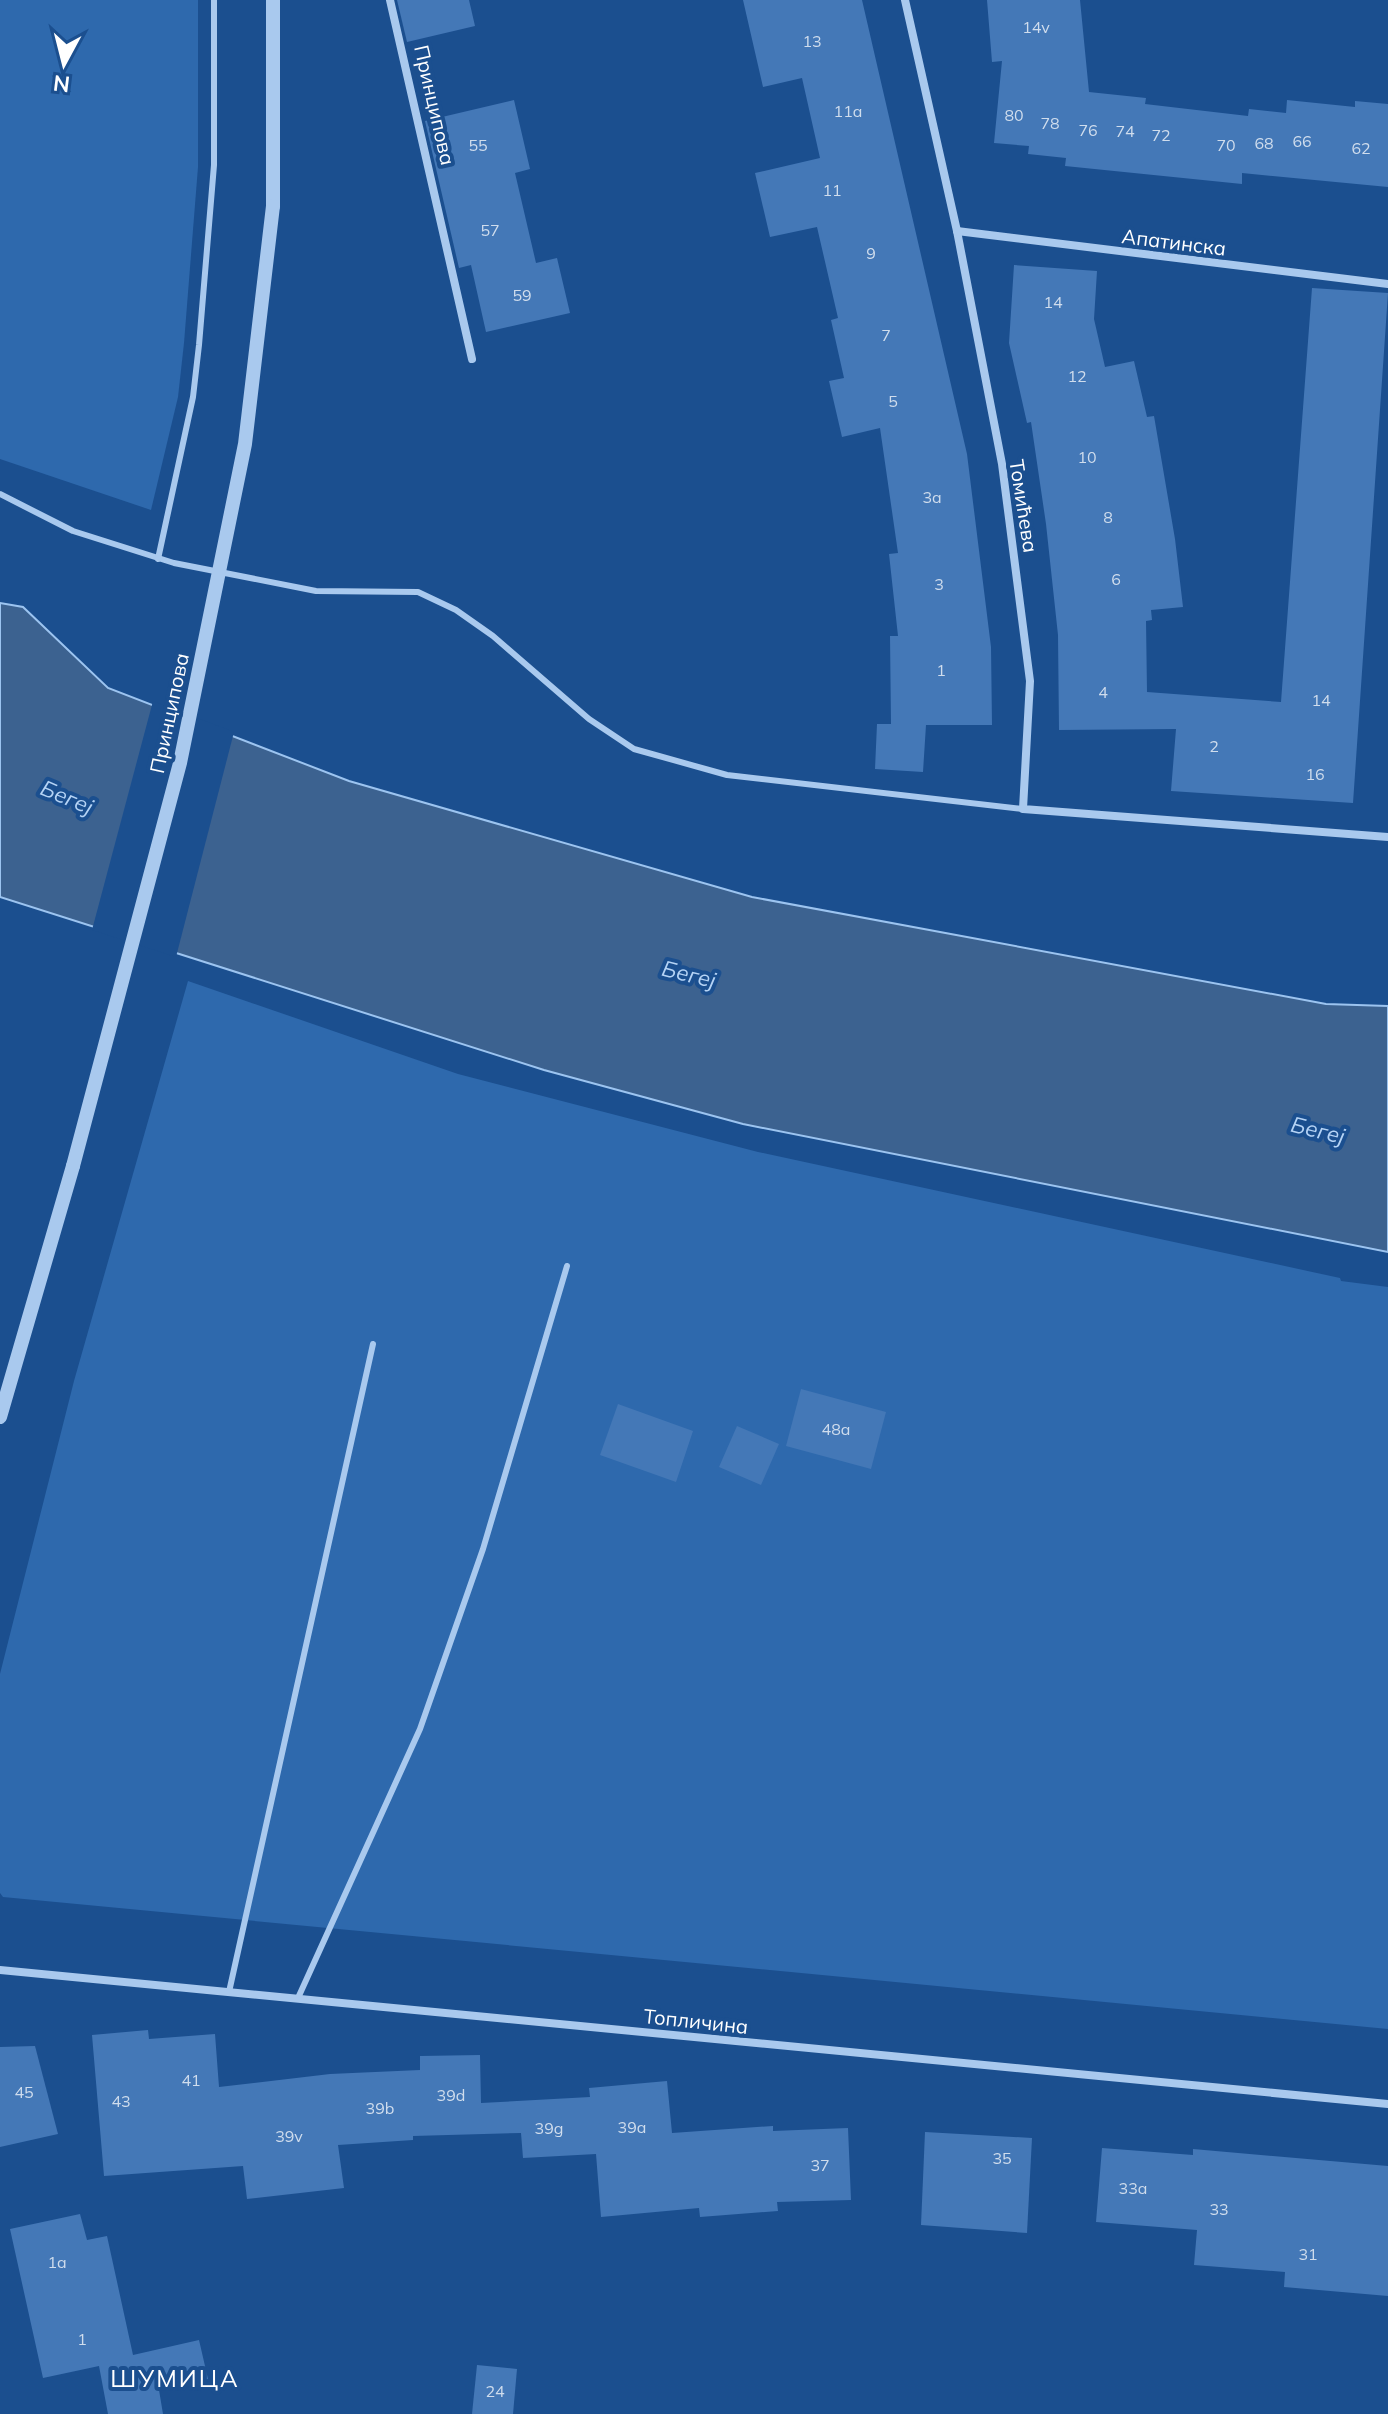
<svg xmlns="http://www.w3.org/2000/svg" width="1388" height="2414" font-family="Mulish,sans-serif">
	<rect width="100%" height="100%" fill="#1b4f8f"/>
	<!-- green -->
	<g fill="#2e69ad">
		<path d="M 0,0 L 198,0 L 198,167 L 184,343 L 178,397 L 151,510 L 0,459 Z"/>
		<path d="M 188,981 L 458,1074 L 758,1152 L 1340,1278 L 1341,1281 L 1388,1287 L 1388,2029 L 3,1897 L 0,1893 L 0,1674 L 74,1381 Z"/>
	</g>
	<!-- water -->
	<path fill="#3c6290" stroke="#9cc4f0" stroke-width="2" d="M 0,603 L 23,607 L 108,688 L 349,781 L 752,897 L 1326,1004 L 1388,1006 L 1388,1252 L 743,1124 L 544,1070 L 0,897 Z"/>
	<!-- pier -->
	<path fill="#1b4f8f" d="M 153,701 L 234,732 L 176,957 L 92,930 Z"/>
	<!-- building -->
	<g fill="#4478b7">
		<path d="M 397,0 L 469,0 L 475,26 L 407,42 Z"/>
		<path d="M 743,0 L 862,0 L 967,454 L 991,647 L 992,725 L 926,725 L 923,772 L 875,769 L 877,724 L 891,724 L 890,636 L 898,636 L 889,554 L 898,553 L 880,428 L 842,437 L 829,381 L 844,378 L 831,320 L 838,318 L 817,227 L 770,237 L 755,173 L 820,158 L 802,78 L 763,87 Z"/>
		<path d="M 987,0 L 1080,0 L 1089,92 L 1146,98 L 1145,104 L 1248,116 L 1249,109 L 1286,113 L 1287,100 L 1355,107 L 1355,101 L 1388,104 L 1388,187 L 1242,173 L 1242,184 L 1065,166 L 1066,158 L 1028,154 L 1029,146 L 994,143 L 1002,61 L 992,62 Z"/>
		<path d="M 514,100 L 530,169 L 515,173 L 536,263 L 557,258 L 570,313 L 486,332 L 471,265 L 459,268 L 425,121 Z"/>
		<path d="M 1014,265 L 1097,271 L 1094,319 L 1105,367 L 1134,361 L 1147,417 L 1154,416 L 1175,539 L 1183,607 L 1151,610 L 1152,620 L 1146,621 L 1147,692 L 1281,702 L 1312,288 L 1388,293 L 1353,803 L 1171,791 L 1176,729 L 1059,730 L 1058,635 L 1046,524 L 1031,422 L 1027,423 L 1009,343 Z"/>
		<path d="M 801,1389 L 886,1412 L 871,1469 L 786,1446 Z"/>
		<path d="M 618,1404 L 693,1431 L 676,1482 L 600,1455 Z"/>
		<path d="M 737,1426 L 779,1444 L 761,1485 L 719,1467 Z"/>
		<path d="M 148,2030 L 149,2039 L 215,2034 L 219,2087 L 330,2074 L 420,2070 L 420,2056 L 480,2055 L 481,2103 L 590,2097 L 589,2088 L 667,2081 L 672,2133 L 773,2126 L 773,2131 L 848,2128 L 851,2200 L 777,2202 L 778,2211 L 700,2217 L 699,2208 L 601,2217 L 596,2154 L 523,2158 L 521,2133 L 413,2136 L 413,2140 L 338,2145 L 344,2188 L 247,2199 L 243,2166 L 104,2176 L 92,2035 Z"/>
		<path d="M 35,2046 L 58,2134 L 0,2147 L 0,2047 Z"/>
		<path d="M 925,2132 L 1032,2138 L 1027,2233 L 921,2225 Z"/>
		<path d="M 1102,2148 L 1193,2155 L 1193,2149 L 1388,2166 L 1388,2296 L 1284,2287 L 1285,2272 L 1194,2265 L 1197,2230 L 1096,2222 Z"/>
		<path d="M 80,2214 L 87,2240 L 107,2236 L 133,2355 L 199,2340 L 208,2379 L 159,2390 L 163,2414 L 108,2414 L 99,2366 L 43,2378 L 10,2229 Z"/>
		<path d="M 477,2365 L 517,2369 L 513,2414 L 472,2414 Z"/>
	</g>
	<g fill="none" stroke-linecap="round" stroke-linejoin="round">
		<!-- service -->
		<g stroke="#a9c9ee" stroke-width="6">
			<path d="M 0,494 L 73,531 L 174,563 L 316,591 L 418,592 L 456,610 L 493,636 L 589,719 L 634,749 L 727,775 L 1023,809"/>
			<path d="M 158,559 L 193,397 L 199,345 L 214,165 L 214,0"/>
			<path d="M 229,1992 L 373,1344"/>
			<path d="M 298,1998 L 420,1729 L 483,1549 L 567,1266"/>
		</g>
		<!-- minor -->
		<g stroke="#a9c9ee" stroke-width="8">
			<path d="M 390,0 L 472,359"/>
			<path d="M 905,0 L 957,231 L 1002,464 L 1030,681 L 1023,809 L 1388,837"/>
			<path d="M 957,231 L 1388,284"/>
			<path d="M 0,1970 L 1388,2104"/>
		</g>
		<!-- tertiary -->
		<g stroke="#a9c9ee" stroke-width="14">
			<path d="M 273,206 L 273,0"/>
			<path d="M 0,1417 L 73,1166"/>
		</g>
		<!-- tertiary-bridge -->
		<path stroke="#a9c9ee" stroke-width="14" d="M 73,1166 L 180,763 L 245,444 L 273,206"/>
	</g>
	<g text-anchor="middle" dominant-baseline="central" stroke-width="8" stroke-linejoin="round" paint-order="stroke">
		<!-- number labels -->
		<g font-size="16" fill="#d0dded">
			<text x="1036" y="27">14v</text>
			<text x="812" y="41">13</text>
			<text x="848" y="111">11a</text>
			<text x="1014" y="115">80</text>
			<text x="1050" y="123">78</text>
			<text x="1088" y="130">76</text>
			<text x="1125" y="131">74</text>
			<text x="1161" y="135">72</text>
			<text x="1302" y="141">66</text>
			<text x="1264" y="143">68</text>
			<text x="478" y="145">55</text>
			<text x="1226" y="145">70</text>
			<text x="1361" y="148">62</text>
			<text x="832" y="190">11</text>
			<text x="490" y="230">57</text>
			<text x="871" y="253">9</text>
			<text x="522" y="295">59</text>
			<text x="1053" y="302">14</text>
			<text x="886" y="335">7</text>
			<text x="1077" y="376">12</text>
			<text x="893" y="401">5</text>
			<text x="1087" y="457">10</text>
			<text x="932" y="497">3a</text>
			<text x="1108" y="517">8</text>
			<text x="1116" y="579">6</text>
			<text x="939" y="584">3</text>
			<text x="941" y="670">1</text>
			<text x="1103" y="692">4</text>
			<text x="1321" y="700">14</text>
			<text x="1214" y="746">2</text>
			<text x="1315" y="774">16</text>
			<text x="836" y="1429">48a</text>
			<text x="191" y="2080">41</text>
			<text x="24" y="2092">45</text>
			<text x="451" y="2095">39d</text>
			<text x="121" y="2101">43</text>
			<text x="380" y="2108">39b</text>
			<text x="632" y="2127">39a</text>
			<text x="549" y="2128">39g</text>
			<text x="289" y="2136">39v</text>
			<text x="1002" y="2158">35</text>
			<text x="820" y="2165">37</text>
			<text x="1133" y="2188">33a</text>
			<text x="1219" y="2209">33</text>
			<text x="1308" y="2254">31</text>
			<text x="57" y="2262">1a</text>
			<text x="82" y="2339">1</text>
			<text x="495" y="2391">24</text>
		</g>
		<!-- street labels -->
		<g font-size="20" fill="#fff" stroke="#1b4f8f">
			<text transform="translate(435 105) rotate(77)">Принципова</text>
			<text transform="translate(1174 242) rotate(7)">Апатинска</text>
			<text transform="translate(1024 506) rotate(81)">Томићева</text>
			<text transform="translate(169 713) rotate(-78)">Принципова</text>
			<text transform="translate(696 2021) rotate(6)">Топличина</text>
		</g>
		<!-- water labels -->
		<g font-size="22" font-style="italic" fill="#b5d3f5" stroke="#1b4f8f">
			<text transform="translate(67 797) rotate(23)">Бегеј</text>
			<text transform="translate(689 974) rotate(14)">Бегеј</text>
			<text transform="translate(1318 1130) rotate(14)">Бегеј</text>
		</g>
		<!-- quarter labels -->
		<g font-size="24" letter-spacing="2" fill="#fff" stroke="#1b4f8f">
			<text x="175" y="2378">ШУМИЦА</text>
		</g>
	</g>
	<!-- north arrow -->
	<g transform="translate(64 64) rotate(187)" stroke="#1b4f8f" stroke-width="6" paint-order="stroke">
	<path d="M0-6L14 30L0 20L-14 30Z" fill="#ffffff"/>
	<text y="-12" font-size="22" font-weight="bold" text-anchor="middle" fill="#ffffff">N</text>
	</g>
</svg>
